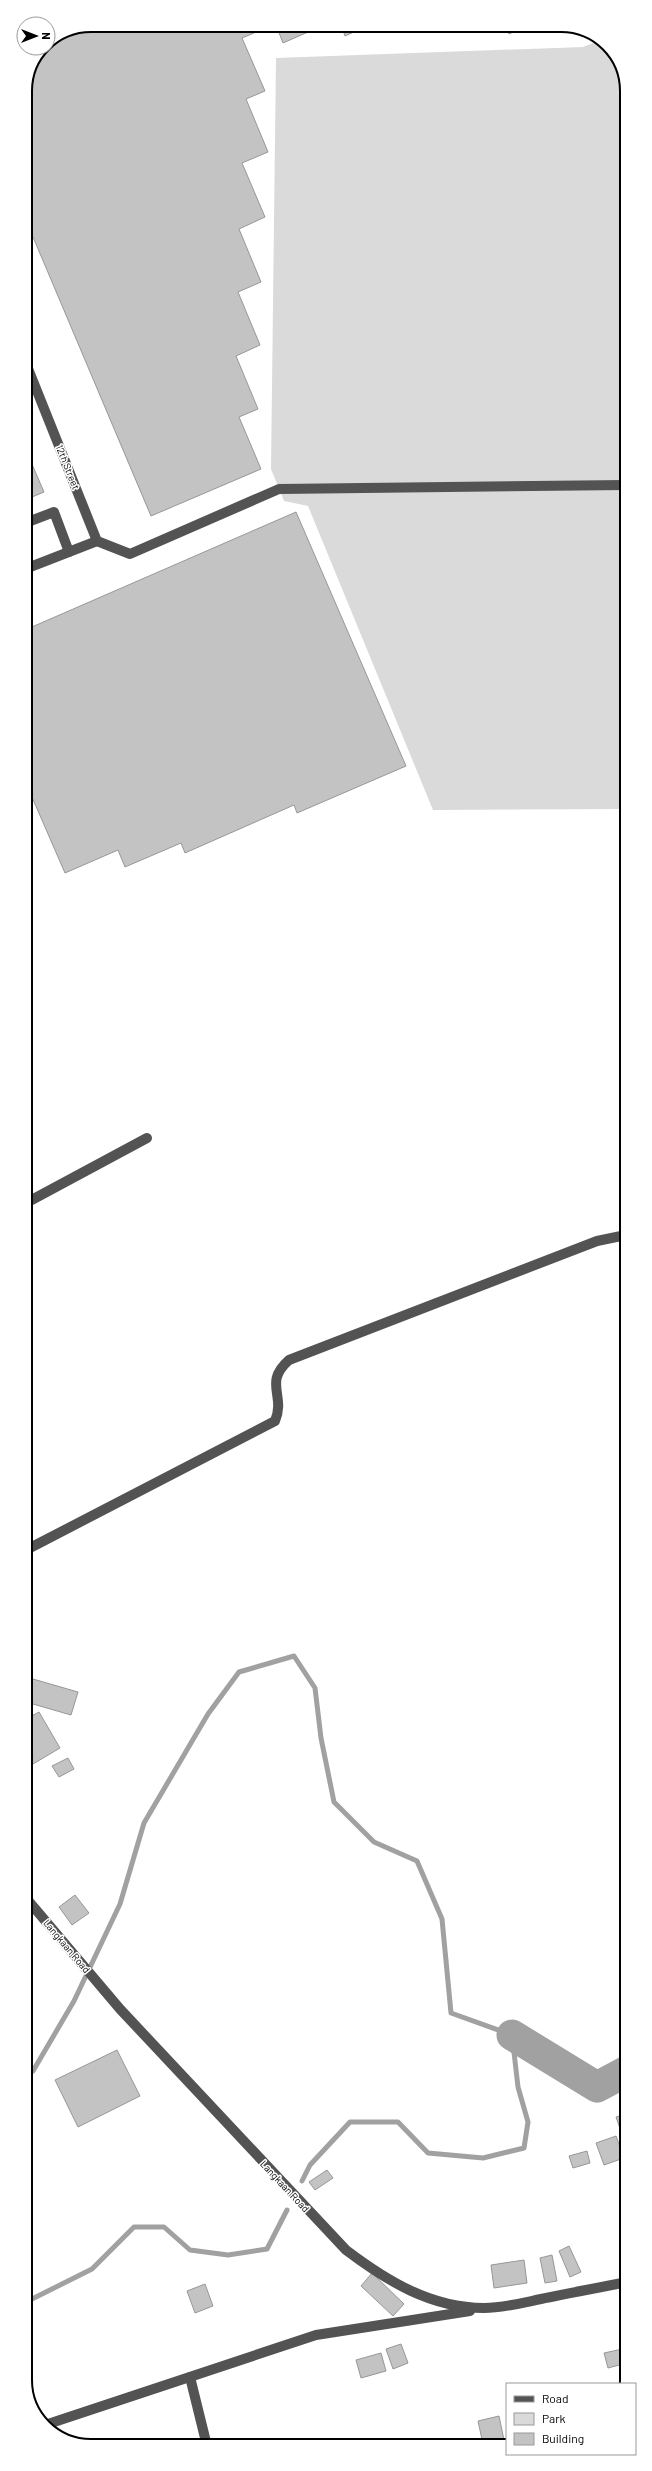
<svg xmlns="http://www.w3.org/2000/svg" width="652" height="2471" font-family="Barlow,sans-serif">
	<rect width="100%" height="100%" fill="#fff"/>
	<!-- green -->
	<path fill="#dadada" d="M 601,40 L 605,41 L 626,78 L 626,809 L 433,810 L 308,506 L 284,501 L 271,469 L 276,58 L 583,47 Z"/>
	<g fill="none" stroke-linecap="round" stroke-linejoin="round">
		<!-- stream -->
		<g stroke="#a1a1a1" stroke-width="5">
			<path d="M 26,2073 L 33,2071 L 74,2001 L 120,1904 L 144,1823 L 208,1714 L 239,1672 L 294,1656 L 315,1688 L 321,1738 L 334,1802 L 374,1842 L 417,1861 L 442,1919 L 451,2013 L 512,2035 L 518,2087 L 528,2122 L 524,2148 L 483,2158 L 428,2153 L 398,2122 L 350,2122 L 310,2165 L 302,2181"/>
			<path d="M 26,2302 L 92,2269 L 134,2227 L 164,2227 L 190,2250 L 228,2255 L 267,2249 L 287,2210"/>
		</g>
		<!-- river -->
		<path stroke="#a1a1a1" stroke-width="31" d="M 512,2035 L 597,2087 L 627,2071"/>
	</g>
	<!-- building -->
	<g fill="#c3c3c3" stroke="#979797">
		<path d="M 91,25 L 250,25 L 254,33 L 242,38 L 265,91 L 246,99 L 268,152 L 242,163 L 265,217 L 239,229 L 261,282 L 238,292 L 260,345 L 236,356 L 258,409 L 239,417 L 261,469 L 151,516 L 25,218 L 25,91 L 30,65 L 42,48 L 48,48 L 48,43 Z"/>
		<path d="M 276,25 L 324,25 L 283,43 Z"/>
		<path d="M 341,25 L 369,25 L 345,36 Z"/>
		<path d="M 429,25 L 447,25 L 432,32 Z"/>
		<path d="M 505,25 L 528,25 L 509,34 Z"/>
		<path d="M 25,448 L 44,492 L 25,500 Z"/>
		<path d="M 296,512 L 406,766 L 297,813 L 294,805 L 185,853 L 181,843 L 125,867 L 118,850 L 65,873 L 25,781 L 25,630 Z"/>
		<path d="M 26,1677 L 78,1692 L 71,1715 L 26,1702 Z"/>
		<path d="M 39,1712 L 60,1748 L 33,1764 L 26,1752 L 26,1719 Z"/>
		<path d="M 68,1758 L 74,1769 L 59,1777 L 52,1766 Z"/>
		<path d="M 75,1895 L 89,1913 L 72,1925 L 59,1907 Z"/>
		<path d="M 117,2050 L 140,2096 L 78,2127 L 55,2080 Z"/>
		<path d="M 627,2114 L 627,2139 L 624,2140 L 616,2117 Z"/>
		<path d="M 616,2136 L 624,2158 L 604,2165 L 596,2143 Z"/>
		<path d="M 587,2151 L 590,2163 L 573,2168 L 569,2156 Z"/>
		<path d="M 327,2170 L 333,2178 L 315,2190 L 309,2182 Z"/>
		<path d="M 569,2246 L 581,2272 L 570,2277 L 559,2251 Z"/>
		<path d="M 552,2255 L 557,2281 L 545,2283 L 540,2258 Z"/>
		<path d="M 524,2260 L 527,2283 L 494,2288 L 491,2265 Z"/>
		<path d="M 372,2273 L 404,2304 L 393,2316 L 361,2286 Z"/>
		<path d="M 205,2284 L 213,2306 L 195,2313 L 187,2291 Z"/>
		<path d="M 401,2344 L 408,2363 L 393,2369 L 386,2349 Z"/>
		<path d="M 627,2348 L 627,2363 L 608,2368 L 604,2353 Z"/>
		<path d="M 381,2353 L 386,2371 L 361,2378 L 356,2360 Z"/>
		<path d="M 499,2416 L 504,2440 L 483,2444 L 478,2421 Z"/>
	</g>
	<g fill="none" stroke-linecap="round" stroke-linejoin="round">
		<!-- minor -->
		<g stroke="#535353" stroke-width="10">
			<path d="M 25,361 L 97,541 L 130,554 L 279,489 L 626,485"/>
			<path d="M 25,523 L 54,512 L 69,552"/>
			<path d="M 25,569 L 97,541"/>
			<path d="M 26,1203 L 147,1138"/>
			<path d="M 26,1550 L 275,1421 C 286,1395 263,1383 289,1360 L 597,1241 L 626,1235"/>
			<path d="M 26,1898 L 120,2009 L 346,2250 C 387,2281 431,2308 484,2308 C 503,2308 522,2303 541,2299 C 569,2293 598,2288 627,2282"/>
			<path d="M 190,2377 L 207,2446"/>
			<path d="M 45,2425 L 316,2335 L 470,2311"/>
		</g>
	</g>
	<g text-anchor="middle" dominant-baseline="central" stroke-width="3" stroke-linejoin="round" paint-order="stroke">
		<!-- street labels -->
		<g font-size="10" fill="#000" stroke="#fff">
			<text transform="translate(68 467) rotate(68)">12th Street</text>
			<text transform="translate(67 1946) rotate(50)">Langkaan Road</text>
			<text transform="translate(285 2186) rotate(47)">Langkaan Road</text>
		</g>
	</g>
	<!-- crop -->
	<path d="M0 0H652V2471H0ZM91 32H561A59 59 0 0 1 620 91V2380A59 59 0 0 1 561 2439H91A59 59 0 0 1 32 2380V91A59 59 0 0 1 91 32Z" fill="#fff" fill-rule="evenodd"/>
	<path fill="none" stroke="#000" stroke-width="2" d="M91 32H561A59 59 0 0 1 620 91V2380A59 59 0 0 1 561 2439H91A59 59 0 0 1 32 2380V91A59 59 0 0 1 91 32Z"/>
	<!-- legend -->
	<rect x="506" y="2383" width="130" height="72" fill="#ffffff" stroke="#999999"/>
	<rect x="514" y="2396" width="20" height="6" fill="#535353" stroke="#999999"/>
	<text x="542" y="2403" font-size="12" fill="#000000">Road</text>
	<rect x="514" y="2413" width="20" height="12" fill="#dadada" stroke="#999999"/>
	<text x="542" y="2423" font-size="12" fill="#000000">Park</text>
	<rect x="514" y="2433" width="20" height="12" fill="#c3c3c3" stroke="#999999"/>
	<text x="542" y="2443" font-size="12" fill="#000000">Building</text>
	<!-- north arrow -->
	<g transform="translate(36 36) rotate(90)"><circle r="19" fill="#ffffff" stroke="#999999"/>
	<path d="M0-3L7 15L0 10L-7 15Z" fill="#000000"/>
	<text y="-6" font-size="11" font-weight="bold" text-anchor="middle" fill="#000000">N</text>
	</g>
</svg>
